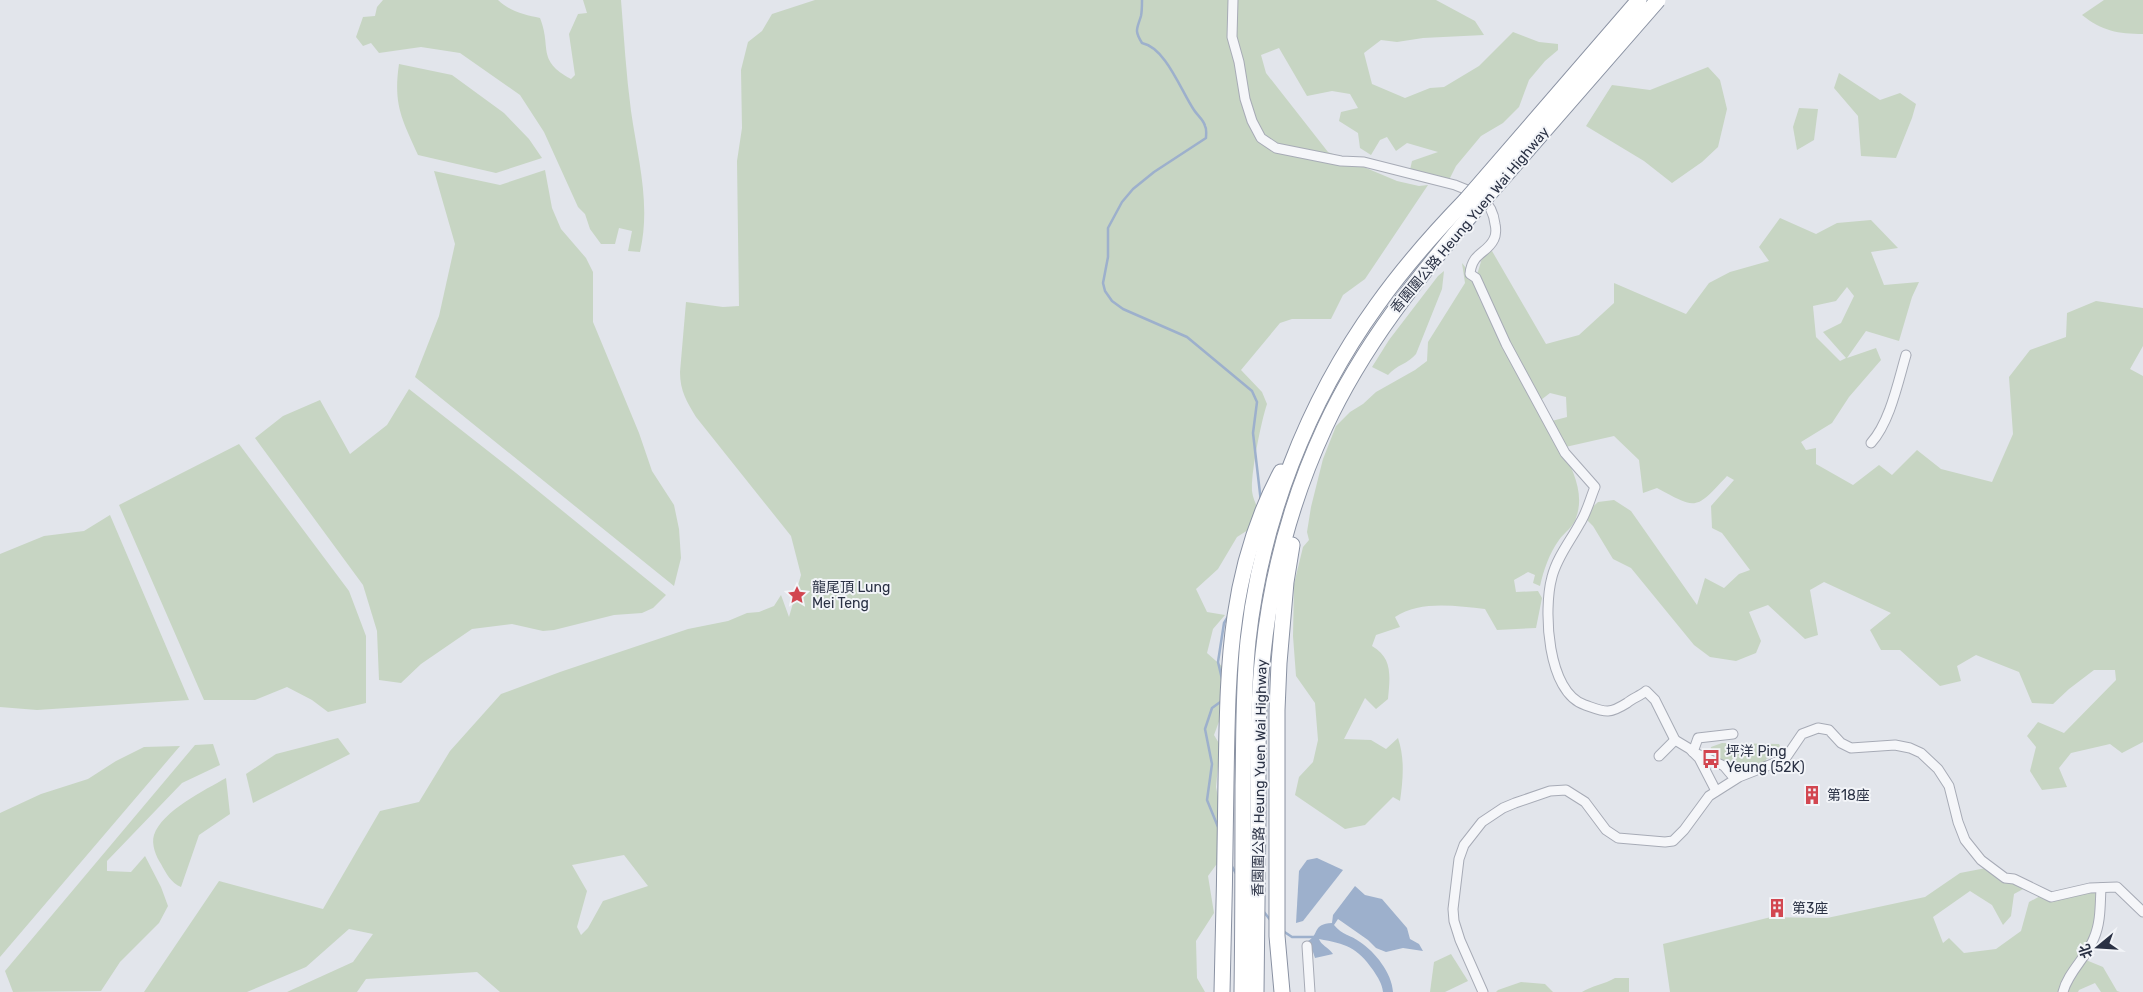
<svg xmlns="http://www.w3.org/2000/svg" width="2143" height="992" font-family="Rubik,'Noto Sans SC',sans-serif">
	<rect width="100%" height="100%" fill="#e2e5eb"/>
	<!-- green -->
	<g fill="#c7d5c3" fill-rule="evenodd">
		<path d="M 383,0 L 498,0 C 509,11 525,15 540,18 C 552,48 536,60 571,79 L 575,75 L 569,34 L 578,14 L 587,13 L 583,0 L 621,0 C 624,37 626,74 631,111 C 638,160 651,204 640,252 L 628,251 L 632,231 L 619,228 L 615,244 L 601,244 L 590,229 L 585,214 L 578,207 L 544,132 L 520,95 L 460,53 L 421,47 L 379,53 L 371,43 L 363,46 L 356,37 L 363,17 L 375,16 L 377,7 Z"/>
		<path d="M 815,0 L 1436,0 L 1475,21 L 1484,35 L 1423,38 L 1397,42 L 1381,40 L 1364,53 L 1372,84 L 1405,98 L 1430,88 L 1444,87 L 1479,66 L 1513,32 L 1539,42 L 1558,44 L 1558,50 L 1545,61 L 1529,80 L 1519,107 L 1503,123 L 1481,136 L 1456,166 L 1448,182 L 1410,170 L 1412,161 L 1438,152 L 1407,143 L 1396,151 L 1387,137 L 1380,140 L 1371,155 L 1360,148 L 1358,133 L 1339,121 L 1341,112 L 1358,108 L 1350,94 L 1332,91 L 1307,96 L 1279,48 L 1261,55 L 1266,73 L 1328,152 L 1397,181 L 1419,186 L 1428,185 L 1365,279 L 1343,295 L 1331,319 L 1292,319 L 1280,323 L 1241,370 L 1262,392 L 1267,404 C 1261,422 1251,472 1252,491 C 1253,501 1261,514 1265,524 L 1259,523 L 1237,537 L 1218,569 L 1196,589 L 1207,612 L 1225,615 L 1213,629 L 1207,653 L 1224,668 L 1221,716 L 1214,735 L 1220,745 L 1216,787 L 1230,858 L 1216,865 L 1208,876 L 1214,913 L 1196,941 L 1197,978 L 1205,992 L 500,992 L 477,972 L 366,979 L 357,992 L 287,992 L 353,962 L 373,934 L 349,929 L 306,967 L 247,992 L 144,992 L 219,881 L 323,909 L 380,811 L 419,802 L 450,751 L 501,694 L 560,672 L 688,629 L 728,621 L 747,613 L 759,612 L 774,606 L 781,595 L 789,617 L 801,575 L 791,536 L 696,417 C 687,402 680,391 680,372 L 686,302 L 723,307 L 739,306 L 737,161 L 742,128 L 741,70 L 748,42 L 762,31 L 772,14 ZM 624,855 L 648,886 L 603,901 L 588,928 L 581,935 L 577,927 L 587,891 L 572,865 Z"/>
		<path d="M 2104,0 L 2143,0 L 2143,34 C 2118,34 2102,31 2082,15 Z"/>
		<path d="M 399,64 L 452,75 L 504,113 L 529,139 L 542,158 L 496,173 L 418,155 C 402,119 393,105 399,64 Z"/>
		<path d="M 1708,67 L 1720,80 L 1727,109 L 1718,147 L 1702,162 L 1672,183 L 1644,161 L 1586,126 L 1612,85 L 1650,90 Z"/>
		<path d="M 1839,73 L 1880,100 L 1900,93 L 1916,104 L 1912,118 L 1896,158 L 1861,156 L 1858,116 L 1834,88 Z"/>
		<path d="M 1799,108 L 1818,109 L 1814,140 L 1797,150 L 1793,127 Z"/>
		<path d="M 545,170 L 552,208 L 561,229 L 586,258 L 593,272 L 593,322 L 639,433 L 652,471 L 674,505 L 679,529 L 681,558 L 674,586 L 415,377 L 439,316 L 455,244 L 434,171 L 500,185 Z"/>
		<path d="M 1780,218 L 1816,234 L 1837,223 L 1871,220 L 1898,248 L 1871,252 L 1884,285 L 1919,282 L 1912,297 L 1899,341 L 1866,331 L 1847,358 L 1876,348 L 1881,360 L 1849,397 L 1832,423 L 1801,442 L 1806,450 L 1816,448 L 1816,464 L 1853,485 L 1879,465 L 1892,475 L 1917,450 L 1941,469 L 1992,482 L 2013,434 L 2009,377 L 2030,350 L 2066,337 L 2067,313 L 2096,301 L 2143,308 L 2143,346 L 2130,369 L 2143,376 L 2143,742 L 2122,753 L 2110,744 L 2071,753 L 2059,768 L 2067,787 L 2042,790 L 2030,771 L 2036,747 L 2027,736 L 2038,722 L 2064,733 L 2116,680 L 2115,670 L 2094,670 L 2069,689 L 2053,704 L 2032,703 L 2019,672 L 1976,655 L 1957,666 L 1961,681 L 1940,686 L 1900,650 L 1881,650 L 1870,630 L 1891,613 L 1824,582 L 1810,590 L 1818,635 L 1805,639 L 1768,605 L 1749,612 L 1761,641 L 1756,653 L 1736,661 L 1710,657 L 1694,645 L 1631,568 L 1613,559 L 1593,526 L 1583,516 L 1598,502 L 1614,500 L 1631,511 L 1697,605 L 1705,578 L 1724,588 L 1739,574 L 1750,570 L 1722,533 L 1712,528 L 1711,506 L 1734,480 L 1727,476 C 1695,510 1698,510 1657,488 L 1643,493 L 1639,460 L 1614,436 L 1561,448 C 1573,469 1585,494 1576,518 C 1574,526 1564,533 1559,540 C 1549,554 1544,569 1540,586 L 1533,583 L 1535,575 L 1528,572 L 1514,580 L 1516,592 L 1538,591 L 1542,598 L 1536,628 L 1497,630 L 1485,609 C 1456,606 1420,600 1395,617 L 1400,627 L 1376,635 L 1372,646 C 1393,658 1390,677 1388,699 L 1376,709 L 1365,698 L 1344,739 L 1371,740 L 1386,749 L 1398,738 C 1405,759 1403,779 1400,801 L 1393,797 L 1365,825 L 1345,829 L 1295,795 L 1299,777 L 1313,762 L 1318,740 L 1315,703 L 1296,676 L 1293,636 L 1294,584 L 1303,547 L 1309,540 L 1307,532 L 1311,507 L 1323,459 L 1336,426 L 1350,412 L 1363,404 L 1376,392 L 1415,370 L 1427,361 L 1428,342 L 1465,283 L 1462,263 L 1473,277 L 1479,298 L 1528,393 L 1476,278 L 1483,255 L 1492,251 L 1546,344 L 1579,335 L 1614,303 L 1614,283 L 1686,314 L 1709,283 L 1730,272 L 1769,261 L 1759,247 ZM 1847,287 L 1854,296 L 1841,323 L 1823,332 L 1846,358 L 1840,361 L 1816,337 L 1813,306 L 1836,301 ZM 1550,393 L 1566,397 L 1567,417 L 1548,422 L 1537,403 Z"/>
		<path d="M 1444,271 L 1442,289 L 1416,354 C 1408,364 1396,365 1388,375 L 1372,367 L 1389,340 L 1438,276 Z"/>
		<path d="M 409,389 L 516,473 L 666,595 L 653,608 L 642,613 L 614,615 L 554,630 L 543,631 L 512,624 L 472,629 L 421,664 L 401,683 L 379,680 L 377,631 L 363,585 L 255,438 L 283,416 L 320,400 L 350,454 L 387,425 Z"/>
		<path d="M 239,444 L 349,591 L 366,636 L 366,703 L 328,712 L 312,700 L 287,687 L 255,700 L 204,700 L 119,505 Z"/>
		<path d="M 110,515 L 189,700 L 37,710 L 0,707 L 0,554 L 44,536 L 84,531 Z"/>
		<path d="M 338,738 L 350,754 L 253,803 L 246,774 L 276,754 Z"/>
		<path d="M 1722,743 L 1779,744 L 1782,750 L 1779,754 L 1766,759 L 1767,762 L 1736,773 L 1727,763 L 1710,754 L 1711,747 Z"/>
		<path d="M 213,744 L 220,765 L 182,783 L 107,861 L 107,871 L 131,872 L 145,856 L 161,887 L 168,906 L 159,923 L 120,962 L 101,991 L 13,992 L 5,971 L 195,745 Z"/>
		<path d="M 180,746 L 0,957 L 0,813 L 41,794 L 88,779 L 116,761 L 144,747 Z"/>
		<path d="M 226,778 L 230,814 L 199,835 L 181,887 C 171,883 166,873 161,864 C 156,857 151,844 154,835 C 162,811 205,790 226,778 Z"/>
		<path d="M 1986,868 L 2025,888 L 2014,894 L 2011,916 L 2003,925 L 1992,905 L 1970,891 L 1933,917 L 1943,943 L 1949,938 L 1964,953 L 1996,949 L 2021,931 L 2029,902 L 2044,894 L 2101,888 L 2099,920 L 2081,958 L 2103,967 L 2117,991 L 2120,992 L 2101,992 L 2095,983 L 2079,990 L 2078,992 L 1670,992 L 1663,944 L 1771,917 L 1827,918 L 1925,897 L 1960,873 Z"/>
		<path d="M 1451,954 L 1468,981 L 1445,992 L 1430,992 L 1434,962 Z"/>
		<path d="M 1615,978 L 1629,978 L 1629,992 L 1582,992 C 1591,986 1605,984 1615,978 Z"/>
		<path d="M 1521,982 L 1545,984 L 1553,992 L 1496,992 L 1498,990 Z"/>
	</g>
	<!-- water -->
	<g fill="#9db0cc">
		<path d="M 1317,858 L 1343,870 L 1303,921 L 1296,923 L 1299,871 L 1307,860 Z"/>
		<path d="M 1355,886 L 1365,895 L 1382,899 L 1407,928 L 1410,939 L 1419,944 L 1423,951 L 1403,948 L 1386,952 L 1376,948 L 1368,940 L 1338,919 L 1334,925 C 1342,935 1351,935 1360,942 C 1375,952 1392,973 1393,992 L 1383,992 C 1382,983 1378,978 1373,970 C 1357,947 1346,944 1319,939 C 1321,945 1328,947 1333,954 L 1315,958 L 1313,952 L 1307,946 L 1308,941 C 1320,934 1312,924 1332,923 L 1333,915 Z"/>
	</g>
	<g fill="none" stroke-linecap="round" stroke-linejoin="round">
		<!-- stream -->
		<g stroke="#9db0cc" stroke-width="2.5">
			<path d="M 1142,0 C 1142,5 1142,11 1141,16 C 1137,29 1134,30 1142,43 C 1166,48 1181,91 1194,110 C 1197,115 1204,120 1205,126 C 1207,129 1206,134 1206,138 L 1154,172 L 1133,189 L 1122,202 L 1108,228 L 1108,257 L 1103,283 L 1105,291 L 1112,301 L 1123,309 L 1187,337 L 1252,391 L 1257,402 L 1253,433 L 1261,502"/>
			<path d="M 1222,679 L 1218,662 L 1224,623 L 1229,615"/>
			<path d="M 1218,827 L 1207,800 L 1212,764 L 1205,729 L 1212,708 L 1223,700"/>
			<path d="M 1231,865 L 1237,875"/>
			<path d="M 1264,912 L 1271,921"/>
			<path d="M 1283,931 L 1292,937 L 1316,937"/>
		</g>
		<!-- minor casing -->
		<g stroke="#a7abb6" stroke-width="11">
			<g id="minor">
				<path d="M 1233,0 L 1232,37 L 1239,62 L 1245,99 L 1252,121 L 1261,138 L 1276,148 L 1341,161 L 1364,162 L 1455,185 C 1476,193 1492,199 1495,224 C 1496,228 1496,235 1494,239 C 1487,254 1472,252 1470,274 L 1476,278 L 1506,344 L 1565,453 L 1595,487 C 1590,499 1587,512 1580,523 C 1571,540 1557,557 1552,577 C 1543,609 1547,693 1585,705 C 1605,712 1608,715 1627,703 C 1633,698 1640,696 1646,691 L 1655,700 L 1675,740 L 1690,749 L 1699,758 L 1716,791"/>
				<path d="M 1871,443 C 1890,422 1898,382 1906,355"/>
				<path d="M 1733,734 L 1698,738 L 1693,752 L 1724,766 L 1735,779"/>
				<path d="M 1659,756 L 1675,740"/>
				<path d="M 1307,946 L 1310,992"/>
				<path d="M 1483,992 L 1460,940 L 1454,921 L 1453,909 L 1459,859 L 1464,845 L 1482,822 L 1503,808 L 1515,803 L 1550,791 L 1566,790 L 1585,802 L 1606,830 L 1618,838 L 1665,842 L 1673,841 L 1684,830 L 1709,796 L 1739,777 L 1785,759 L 1802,734 L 1818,728 L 1829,730 L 1841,743 L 1851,748 L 1895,745 L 1910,748 L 1921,753 L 1938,769 L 1949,786 L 1958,822 L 1965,840 L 1981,860 L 2005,878 L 2014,879 L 2051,897 L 2090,888 L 2117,887 L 2143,912"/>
				<path d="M 2063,992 C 2068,972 2087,957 2094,938 C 2101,922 2100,904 2101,888"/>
			</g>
		</g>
		<!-- trunk casing -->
		<g stroke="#8991a2" stroke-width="17">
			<g id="trunk">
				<path d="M 1222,992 C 1224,922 1225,853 1226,783 C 1228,672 1227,573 1281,472"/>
				<path d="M 1242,992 C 1243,923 1243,855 1243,786 C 1244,738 1243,689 1248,641 C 1261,521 1307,402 1377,305 C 1404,267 1434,233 1466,200"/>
				<path d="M 1256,992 C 1257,933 1257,874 1258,815 C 1258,761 1257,707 1263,654 C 1271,577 1292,498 1325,427 C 1363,345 1418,277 1476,209"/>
				<path d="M 1282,992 L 1277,936 L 1277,710 L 1279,663 L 1286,582 L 1292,545"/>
			</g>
		</g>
		<!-- minor -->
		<use href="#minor" stroke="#f5f6f9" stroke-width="9"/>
		<!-- trunk -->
		<use href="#trunk" stroke="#fff" stroke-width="15"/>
		<!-- trunk-bridge casing -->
		<g stroke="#8991a2" stroke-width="17" stroke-linecap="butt">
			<g id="trunk-bridge">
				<path d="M 1466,200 L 1639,0"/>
				<path d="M 1476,209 L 1658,0"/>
			</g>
		</g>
		<!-- trunk-bridge -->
		<use href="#trunk-bridge" stroke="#fff" stroke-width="15"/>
	</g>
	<!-- icons -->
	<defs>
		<g id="sight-bare" transform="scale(1.5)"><path d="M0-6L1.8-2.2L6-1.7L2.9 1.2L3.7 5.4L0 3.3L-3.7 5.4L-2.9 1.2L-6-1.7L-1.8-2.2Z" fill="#d24650" stroke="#f2f4f8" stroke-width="2.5" paint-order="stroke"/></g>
		<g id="bus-bare" transform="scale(1.5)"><path d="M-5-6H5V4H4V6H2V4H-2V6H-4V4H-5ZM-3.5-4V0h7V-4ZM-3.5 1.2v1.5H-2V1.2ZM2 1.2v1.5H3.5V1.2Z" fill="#d24650" stroke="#f2f4f8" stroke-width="2.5" paint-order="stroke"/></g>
		<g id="building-bare" transform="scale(1.5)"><path d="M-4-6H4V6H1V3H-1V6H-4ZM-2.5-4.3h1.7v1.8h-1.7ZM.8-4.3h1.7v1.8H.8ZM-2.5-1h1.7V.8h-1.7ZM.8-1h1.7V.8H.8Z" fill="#d24650" stroke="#f2f4f8" stroke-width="2.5" paint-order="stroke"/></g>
	</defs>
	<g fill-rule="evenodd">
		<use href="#sight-bare" x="797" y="595"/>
		<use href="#bus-bare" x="1711" y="759"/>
		<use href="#building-bare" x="1812" y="795"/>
		<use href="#building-bare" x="1777" y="908"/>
	</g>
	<g text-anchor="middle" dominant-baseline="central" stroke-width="4" stroke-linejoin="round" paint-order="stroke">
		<!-- street labels -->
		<g font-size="14" fill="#2a3144" stroke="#f2f4f8">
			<text transform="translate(1470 220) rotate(-50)">香園圍公路 Heung Yuen Wai Highway</text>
			<text transform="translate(1260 778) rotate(-89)">香園圍公路 Heung Yuen Wai Highway</text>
		</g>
		<!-- poi labels -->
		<g font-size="14" fill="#2a3144" stroke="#f2f4f8" text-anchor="start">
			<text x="812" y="587">龍尾頂 Lung<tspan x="812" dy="16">Mei Teng</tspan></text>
			<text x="1726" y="751">坪洋 Ping<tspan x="1726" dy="16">Yeung (52K)</tspan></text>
			<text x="1827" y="795">第18座</text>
			<text x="1792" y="908">第3座</text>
		</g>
	</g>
	<!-- north arrow -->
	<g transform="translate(2098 947) rotate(252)" stroke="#f2f4f8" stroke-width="4" paint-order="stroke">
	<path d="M0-4L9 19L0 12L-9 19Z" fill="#2a3144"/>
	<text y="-8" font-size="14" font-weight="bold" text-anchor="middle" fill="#2a3144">北</text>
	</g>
</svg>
